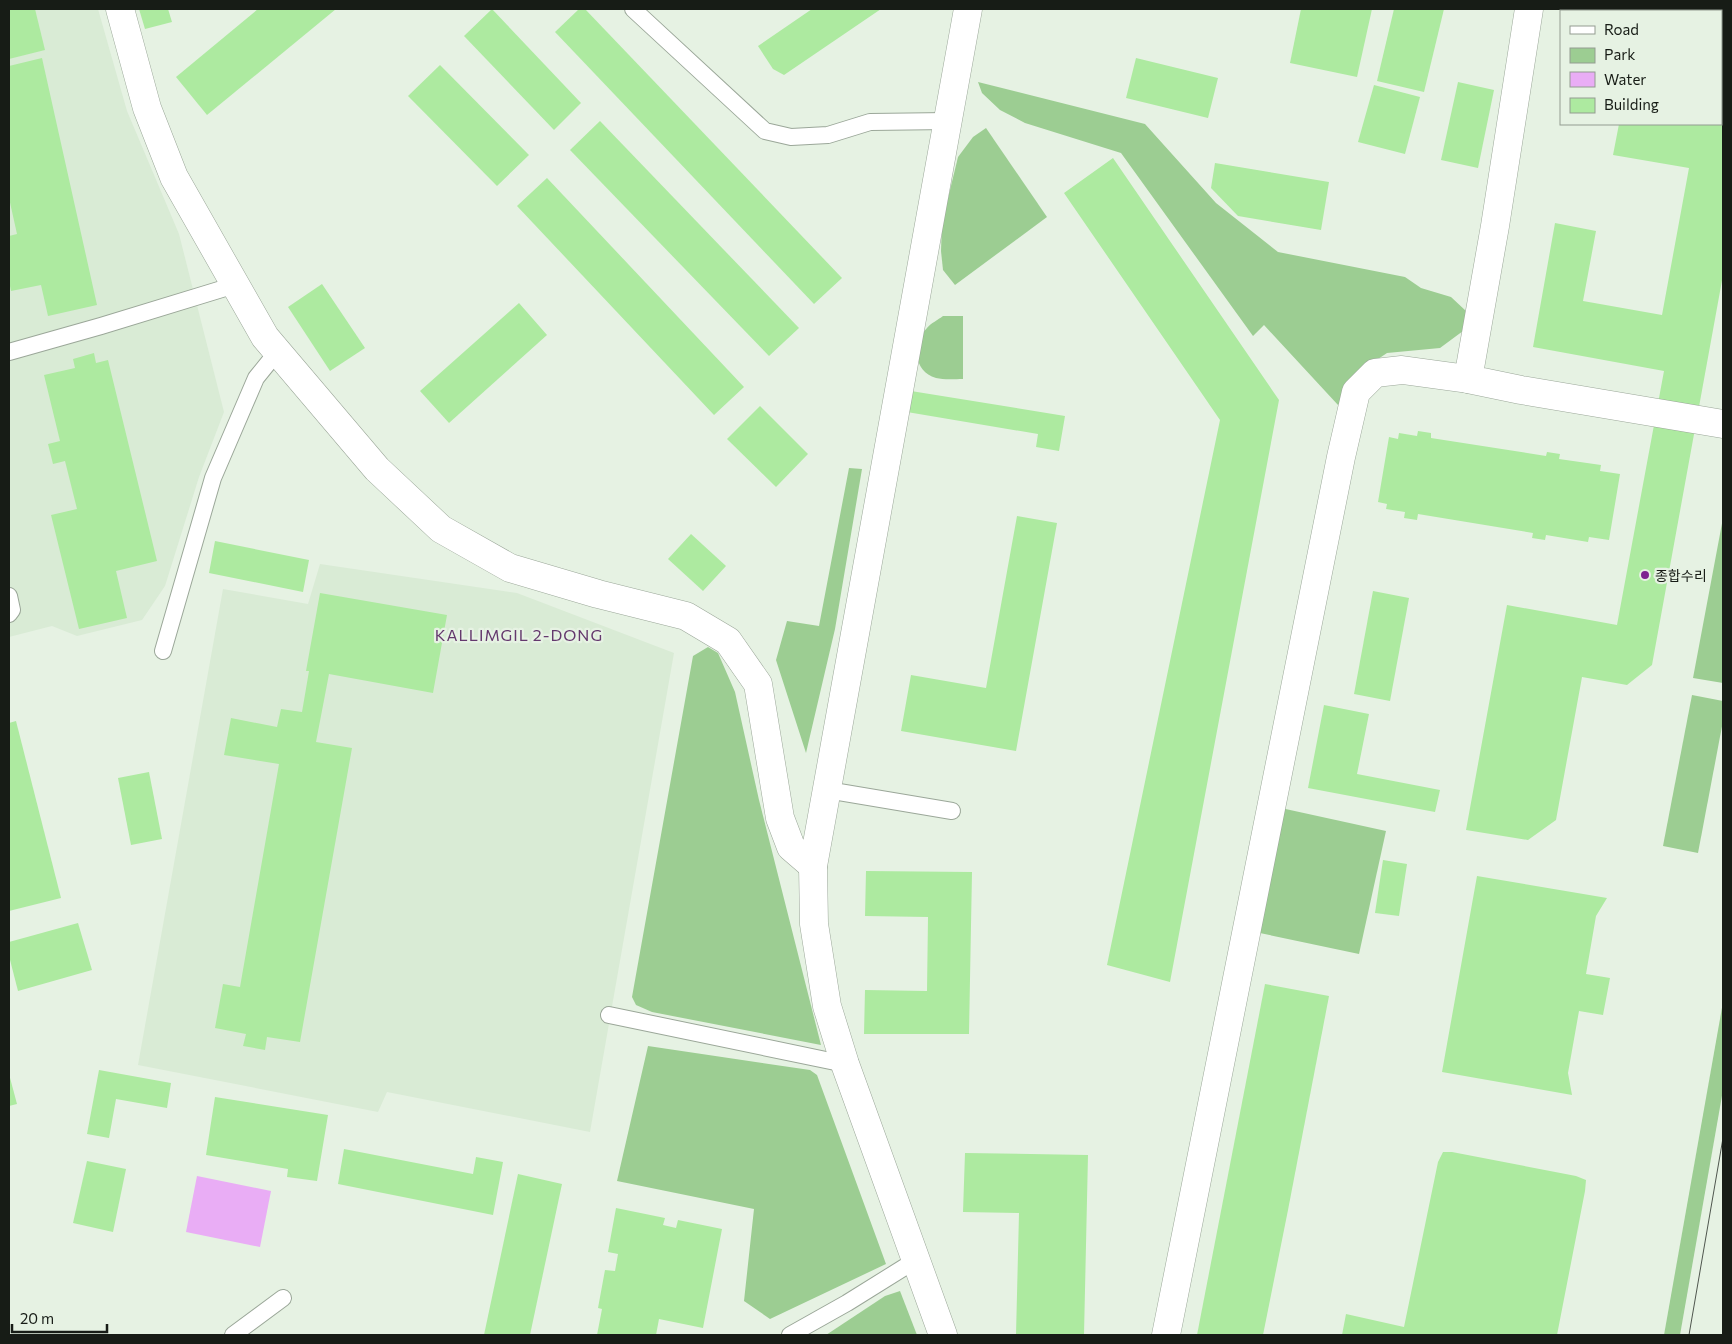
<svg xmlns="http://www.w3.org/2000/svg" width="1732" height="1344" font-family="Commissioner,'Noto Sans KR',sans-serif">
	<rect width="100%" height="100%" fill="#e6f2e3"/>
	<!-- built -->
	<g fill="#d9ebd5">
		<path d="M 9,9 L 98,9 L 127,111 L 179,234 L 224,412 L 199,477 L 165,586 L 142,620 L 77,636 L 52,626 L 9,637 Z"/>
		<path d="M 320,564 L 517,593 L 674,653 L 590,1132 L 387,1092 L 378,1112 L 138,1065 L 223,589 L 308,604 Z"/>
	</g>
	<!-- green -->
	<g fill="#9ccd92">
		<path d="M 978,82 L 1145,124 L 1216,203 L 1278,252 L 1405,277 L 1421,288 L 1451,297 L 1466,311 L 1463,331 L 1440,348 L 1387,353 L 1366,367 L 1338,405 L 1264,325 L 1253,336 L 1121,153 L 1025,123 L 1000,110 L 982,93 Z"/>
		<path d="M 986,128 L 1047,217 L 955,285 L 943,270 L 941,251 L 942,223 L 958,157 L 973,137 Z"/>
		<path d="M 943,316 L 963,316 L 963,379 C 955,379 944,380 936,378 C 913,371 912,344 927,328 C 931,323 938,320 943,316 Z"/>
		<path d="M 849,468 L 862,469 L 835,629 L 806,753 L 776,660 L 787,621 L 819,626 Z"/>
		<path d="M 1723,518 L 1723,683 L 1693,678 Z"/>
		<path d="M 708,647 L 718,653 L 735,692 L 759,800 L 821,1045 L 652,1012 L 636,1005 L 632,997 L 693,656 Z"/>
		<path d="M 1692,695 L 1723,701 L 1723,721 L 1698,853 L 1663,846 Z"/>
		<path d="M 1281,808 L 1386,831 L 1359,954 L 1255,932 Z"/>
		<path d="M 1723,1002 L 1723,1090 L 1680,1335 L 1664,1335 Z"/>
		<path d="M 648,1046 L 810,1070 L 817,1075 L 886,1264 L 770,1319 L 744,1301 L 754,1209 L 617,1181 Z"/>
		<path d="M 900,1291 L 917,1335 L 826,1335 L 885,1296 Z"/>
	</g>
	<!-- water -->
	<path fill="#e9adf5" d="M 197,1176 L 271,1191 L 260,1247 L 186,1232 Z"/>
	<!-- building -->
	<g fill="#adeaa0">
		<path d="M 9,9 L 35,9 L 45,50 L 9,59 Z"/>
		<path d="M 139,9 L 168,9 L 172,22 L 145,29 Z"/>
		<path d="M 258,9 L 336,9 L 207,115 L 176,77 Z"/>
		<path d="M 492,9 L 581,103 L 554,130 L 464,36 Z"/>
		<path d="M 579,9 L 585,9 L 842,278 L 814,304 L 555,32 Z"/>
		<path d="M 812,9 L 881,9 L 784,75 L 773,69 L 758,46 Z"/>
		<path d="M 1301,9 L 1372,9 L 1357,77 L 1290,63 Z"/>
		<path d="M 1394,9 L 1444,9 L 1424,92 L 1377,81 Z"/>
		<path d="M 1672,9 L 1723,9 L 1723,275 L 1652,665 L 1627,685 L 1582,677 L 1556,820 L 1528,840 L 1466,830 L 1507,605 L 1617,625 L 1664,371 L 1533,347 L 1555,223 L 1596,231 L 1583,301 L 1662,315 L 1689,168 L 1613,155 L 1619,124 L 1721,124 L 1721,11 L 1672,11 Z"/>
		<path d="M 42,58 L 97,305 L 48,316 L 41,285 L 11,291 L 9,281 L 9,236 L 17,234 L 9,198 L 9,66 Z"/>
		<path d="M 1136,58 L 1218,78 L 1208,118 L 1126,98 Z"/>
		<path d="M 440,65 L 529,155 L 497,186 L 408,96 Z"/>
		<path d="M 1458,82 L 1494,90 L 1478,168 L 1441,160 Z"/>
		<path d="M 1374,85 L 1420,97 L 1405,154 L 1358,142 Z"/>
		<path d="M 600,121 L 799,328 L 769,356 L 570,150 Z"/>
		<path d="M 1113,158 L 1279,400 L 1170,982 L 1107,965 L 1220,420 L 1064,193 Z"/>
		<path d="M 1215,163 L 1329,182 L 1321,230 L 1238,216 L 1211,188 Z"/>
		<path d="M 547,178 L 744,387 L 714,415 L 517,206 Z"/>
		<path d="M 322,284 L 365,348 L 330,371 L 288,307 Z"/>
		<path d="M 519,303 L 547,335 L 449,423 L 420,391 Z"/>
		<path d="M 94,353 L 96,363 L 108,360 L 157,561 L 116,571 L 127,618 L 79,629 L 51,515 L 77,509 L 65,461 L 53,464 L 48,444 L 60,441 L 44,375 L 75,368 L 73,359 Z"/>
		<path d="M 911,391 L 1065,416 L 1059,451 L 1036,447 L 1038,434 L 907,412 Z"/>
		<path d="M 760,406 L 808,454 L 776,487 L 727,439 Z"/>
		<path d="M 1418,431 L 1431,433 L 1431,438 L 1546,456 L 1547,452 L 1560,454 L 1559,459 L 1601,465 L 1600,471 L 1620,474 L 1609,540 L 1589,537 L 1588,542 L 1546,535 L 1545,540 L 1532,538 L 1533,533 L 1418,514 L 1417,520 L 1404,518 L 1405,512 L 1386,509 L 1387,504 L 1378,502 L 1389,437 L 1398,439 L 1399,433 L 1417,436 Z"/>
		<path d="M 1017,516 L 1057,523 L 1016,751 L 901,731 L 911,675 L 986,688 Z"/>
		<path d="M 691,534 L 726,566 L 703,591 L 668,559 Z"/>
		<path d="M 215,541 L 309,560 L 303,592 L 209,573 Z"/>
		<path d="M 1373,591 L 1409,598 L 1390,701 L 1354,694 Z"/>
		<path d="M 320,593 L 447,615 L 433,693 L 329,674 L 316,742 L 352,748 L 300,1042 L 267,1037 L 265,1050 L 243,1046 L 246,1034 L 215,1028 L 223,984 L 240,987 L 279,764 L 224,755 L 231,718 L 277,727 L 281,709 L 302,712 L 309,671 L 306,671 Z"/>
		<path d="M 1324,705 L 1369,714 L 1357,774 L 1440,790 L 1435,812 L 1308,788 Z"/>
		<path d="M 16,721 L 61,898 L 9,911 L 9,723 Z"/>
		<path d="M 149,772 L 162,839 L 131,845 L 118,778 Z"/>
		<path d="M 1383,860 L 1407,864 L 1399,916 L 1375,913 Z"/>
		<path d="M 866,871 L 972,872 L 969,1034 L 864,1034 L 865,990 L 927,991 L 928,917 L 865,916 Z"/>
		<path d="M 1477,876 L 1607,898 L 1596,916 L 1586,974 L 1610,978 L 1603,1015 L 1579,1011 L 1568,1073 L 1572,1095 L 1442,1072 Z"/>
		<path d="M 78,923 L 92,970 L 18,991 L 9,956 L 9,942 Z"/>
		<path d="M 1265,984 L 1329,996 L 1288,1210 L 1263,1335 L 1197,1335 Z"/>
		<path d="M 99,1070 L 171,1083 L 167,1108 L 116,1099 L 109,1138 L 87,1134 Z"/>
		<path d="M 9,1074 L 17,1104 L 9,1106 Z"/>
		<path d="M 215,1097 L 328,1115 L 317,1181 L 287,1177 L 288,1169 L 206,1155 Z"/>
		<path d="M 344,1149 L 473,1174 L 476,1157 L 503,1162 L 493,1215 L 338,1184 Z"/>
		<path d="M 1443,1152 L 1452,1152 L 1576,1176 L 1586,1180 L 1585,1191 L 1557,1335 L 1342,1335 L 1346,1314 L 1404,1327 L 1438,1162 Z"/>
		<path d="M 965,1153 L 1088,1155 L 1084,1335 L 1016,1335 L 1019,1213 L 963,1212 Z"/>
		<path d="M 87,1161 L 126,1169 L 113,1232 L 73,1223 Z"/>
		<path d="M 518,1174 L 562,1184 L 530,1335 L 484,1335 Z"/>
		<path d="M 616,1208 L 665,1218 L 663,1225 L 676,1228 L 678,1220 L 722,1229 L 703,1328 L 659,1319 L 656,1335 L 597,1335 L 602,1309 L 598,1308 L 605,1270 L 615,1271 L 618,1254 L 608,1252 Z"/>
	</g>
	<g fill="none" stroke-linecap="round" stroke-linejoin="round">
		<!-- service casing -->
		<g stroke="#9ba799" stroke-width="18">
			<g id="service">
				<path d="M 633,9 L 765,131 L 791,137 L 828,135 L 870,122 L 948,121"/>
				<path d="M 9,352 L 101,326 L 235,285"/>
				<path d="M 9,596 L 12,610 L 9,614"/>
				<path d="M 163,651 L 213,478 L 256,378 L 277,352"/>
				<path d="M 827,790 L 952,811"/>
				<path d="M 609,1015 L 845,1064"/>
				<path d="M 233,1335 L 283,1298"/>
				<path d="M 790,1335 L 847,1303 L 916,1260"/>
			</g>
		</g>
		<!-- minor casing -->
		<g stroke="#9ba799" stroke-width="29">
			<g id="minor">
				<path d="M 120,9 L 147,108 L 174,177 L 265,337 L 377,469 L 441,529 L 510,568 L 598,594 L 686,616 L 728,641 L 758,684 L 780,818 L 791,847 L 813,866"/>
				<path d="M 1529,9 L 1495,226 L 1468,379 L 1521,390 L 1723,424"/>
				<path d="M 943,1335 L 845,1064 L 827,1006 L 814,924 L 813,866 L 968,9"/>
				<path d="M 1166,1335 L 1341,457 L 1356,392 L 1375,373 L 1402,370 L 1468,379"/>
			</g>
		</g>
		<!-- service -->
		<use href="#service" stroke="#fff" stroke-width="16"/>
		<!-- minor -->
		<use href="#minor" stroke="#fff" stroke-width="28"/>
		<!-- tram -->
		<path stroke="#4f564e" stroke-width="1" d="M 1689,1335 L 1723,1138"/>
	</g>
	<!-- markers -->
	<circle fill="#7e2491" stroke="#e6f2e3" stroke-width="2" cx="1645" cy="575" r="5"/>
	<g text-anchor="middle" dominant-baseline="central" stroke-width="4.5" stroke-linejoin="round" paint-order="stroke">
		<!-- poi labels -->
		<g font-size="14" fill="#171c16" stroke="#e6f2e3" text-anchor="start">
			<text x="1655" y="575">종합수리</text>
		</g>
		<!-- quarter labels -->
		<g font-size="16" letter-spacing="1" fill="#64386d" stroke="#e6f2e3">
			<text x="519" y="634">KALLIMGIL 2-DONG</text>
		</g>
	</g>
	<!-- border -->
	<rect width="1732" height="1344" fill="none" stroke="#171c16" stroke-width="20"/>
	<!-- legend -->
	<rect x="1560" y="10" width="162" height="115" fill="#e6f2e3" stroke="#939c91"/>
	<rect x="1570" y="26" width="25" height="8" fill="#ffffff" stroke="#939c91"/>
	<text x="1604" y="35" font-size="15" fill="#171c16">Road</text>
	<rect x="1570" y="48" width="25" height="15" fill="#9ccd92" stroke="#939c91"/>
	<text x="1604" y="60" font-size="15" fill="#171c16">Park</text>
	<rect x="1570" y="72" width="25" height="15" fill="#e9adf5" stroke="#939c91"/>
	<text x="1604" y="85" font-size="15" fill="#171c16">Water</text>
	<rect x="1570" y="98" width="25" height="15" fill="#adeaa0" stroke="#939c91"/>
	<text x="1604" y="110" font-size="15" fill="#171c16">Building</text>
	<!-- scale -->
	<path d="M12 1324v8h95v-8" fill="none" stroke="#171c16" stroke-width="2.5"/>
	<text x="20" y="1324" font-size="15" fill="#171c16" stroke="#e6f2e3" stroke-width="4" paint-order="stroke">20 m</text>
</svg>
